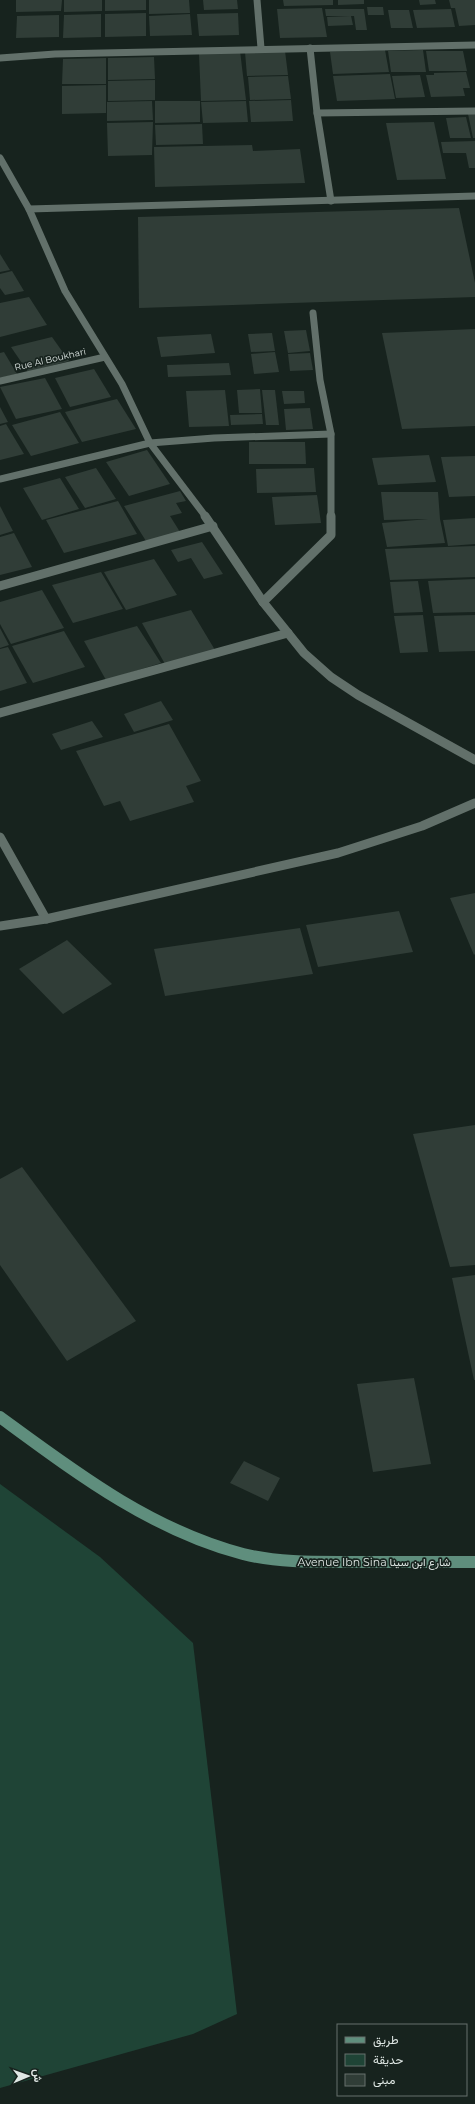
<svg xmlns="http://www.w3.org/2000/svg" width="475" height="2104" font-family="Montserrat,Vazirmatn,sans-serif">
	<rect width="100%" height="100%" fill="#17231e"/>
	<!-- green -->
	<path fill="#1f4436" d="M 0,1484 L 100,1557 L 193,1643 L 237,2014 L 193,2034 L 0,2088 Z"/>
	<!-- building -->
	<g fill="#303d37">
		<path d="M 16,0 L 62,0 L 61,11 L 16,12 Z"/>
		<path d="M 64,0 L 102,0 L 102,11 L 64,12 Z"/>
		<path d="M 105,0 L 146,0 L 146,10 L 105,11 Z"/>
		<path d="M 149,0 L 189,0 L 190,13 L 149,14 Z"/>
		<path d="M 203,0 L 237,0 L 238,9 L 204,10 Z"/>
		<path d="M 283,0 L 333,0 L 333,5 L 284,6 Z"/>
		<path d="M 338,0 L 364,0 L 364,4 L 338,5 Z"/>
		<path d="M 419,0 L 435,0 L 436,4 L 420,5 Z"/>
		<path d="M 449,0 L 475,0 L 475,25 L 459,26 L 455,8 L 451,8 Z"/>
		<path d="M 367,7 L 383,7 L 384,15 L 368,15 Z"/>
		<path d="M 322,8 L 327,37 L 280,38 L 277,9 Z"/>
		<path d="M 325,9 L 364,9 L 367,30 L 356,30 L 354,16 L 326,16 Z"/>
		<path d="M 451,9 L 455,27 L 417,28 L 413,10 Z"/>
		<path d="M 388,10 L 409,10 L 413,28 L 391,28 Z"/>
		<path d="M 146,13 L 146,36 L 105,37 L 105,14 Z"/>
		<path d="M 238,13 L 239,35 L 199,36 L 197,14 Z"/>
		<path d="M 101,14 L 101,37 L 63,38 L 64,15 Z"/>
		<path d="M 190,14 L 192,35 L 150,36 L 149,16 Z"/>
		<path d="M 59,15 L 59,37 L 16,38 L 17,16 Z"/>
		<path d="M 351,16 L 353,25 L 328,26 L 327,17 Z"/>
		<path d="M 385,50 L 389,72 L 333,74 L 330,52 Z"/>
		<path d="M 423,50 L 426,72 L 391,72 L 388,51 Z"/>
		<path d="M 240,51 L 246,100 L 201,101 L 199,54 Z"/>
		<path d="M 285,51 L 288,75 L 247,76 L 245,52 Z"/>
		<path d="M 426,51 L 463,51 L 467,71 L 429,71 Z"/>
		<path d="M 154,57 L 155,79 L 108,80 L 108,58 Z"/>
		<path d="M 106,58 L 106,84 L 62,84 L 63,59 Z"/>
		<path d="M 466,72 L 470,88 L 463,88 L 465,96 L 431,97 L 426,75 L 434,75 L 434,73 Z"/>
		<path d="M 390,74 L 395,99 L 337,101 L 333,76 Z"/>
		<path d="M 420,75 L 425,97 L 396,98 L 392,76 Z"/>
		<path d="M 288,76 L 291,99 L 250,100 L 248,77 Z"/>
		<path d="M 155,80 L 155,100 L 108,101 L 108,81 Z"/>
		<path d="M 106,85 L 106,113 L 62,114 L 62,86 Z"/>
		<path d="M 291,100 L 293,121 L 251,122 L 249,101 Z"/>
		<path d="M 152,101 L 153,120 L 107,121 L 107,102 Z"/>
		<path d="M 155,101 L 200,101 L 200,122 L 155,123 Z"/>
		<path d="M 246,101 L 248,122 L 203,123 L 201,102 Z"/>
		<path d="M 468,114 L 475,114 L 475,138 L 473,138 Z"/>
		<path d="M 466,117 L 471,138 L 450,138 L 446,118 Z"/>
		<path d="M 153,122 L 152,155 L 108,156 L 107,123 Z"/>
		<path d="M 434,122 L 446,179 L 397,180 L 386,123 Z"/>
		<path d="M 202,124 L 203,144 L 156,145 L 155,125 Z"/>
		<path d="M 475,141 L 475,168 L 469,168 L 466,153 L 443,153 L 441,142 Z"/>
		<path d="M 252,145 L 253,151 L 300,149 L 305,183 L 155,187 L 154,147 Z"/>
		<path d="M 459,208 L 475,283 L 475,297 L 139,308 L 138,217 Z"/>
		<path d="M 0,254 L 10,270 L 0,272 Z"/>
		<path d="M 12,271 L 24,291 L 5,295 L 0,288 L 0,274 Z"/>
		<path d="M 29,297 L 47,325 L 0,337 L 0,303 Z"/>
		<path d="M 475,329 L 475,426 L 402,429 L 382,333 Z"/>
		<path d="M 306,330 L 310,351 L 288,353 L 284,331 Z"/>
		<path d="M 272,333 L 275,351 L 251,352 L 248,334 Z"/>
		<path d="M 211,334 L 215,353 L 161,357 L 157,337 Z"/>
		<path d="M 52,337 L 69,361 L 28,372 L 11,347 Z"/>
		<path d="M 4,352 L 17,374 L 0,378 L 0,353 Z"/>
		<path d="M 275,352 L 279,372 L 254,374 L 251,354 Z"/>
		<path d="M 310,353 L 313,370 L 290,371 L 288,354 Z"/>
		<path d="M 229,363 L 231,375 L 168,377 L 167,365 Z"/>
		<path d="M 94,369 L 111,397 L 70,407 L 55,378 Z"/>
		<path d="M 45,378 L 62,409 L 16,419 L 0,387 Z"/>
		<path d="M 260,389 L 262,413 L 239,413 L 237,390 Z"/>
		<path d="M 225,390 L 229,426 L 189,427 L 186,391 Z"/>
		<path d="M 262,390 L 275,390 L 279,425 L 266,425 Z"/>
		<path d="M 282,391 L 304,391 L 305,403 L 284,404 Z"/>
		<path d="M 117,399 L 136,429 L 82,442 L 65,412 Z"/>
		<path d="M 0,407 L 8,422 L 0,424 Z"/>
		<path d="M 310,408 L 313,429 L 286,430 L 284,409 Z"/>
		<path d="M 60,412 L 79,443 L 31,456 L 12,425 Z"/>
		<path d="M 262,414 L 263,424 L 231,425 L 230,415 Z"/>
		<path d="M 6,424 L 24,454 L 0,460 L 0,426 Z"/>
		<path d="M 249,442 L 305,442 L 306,464 L 249,464 Z"/>
		<path d="M 147,450 L 170,484 L 129,496 L 106,462 Z"/>
		<path d="M 429,455 L 436,482 L 378,485 L 372,458 Z"/>
		<path d="M 475,456 L 475,496 L 449,497 L 441,457 Z"/>
		<path d="M 96,468 L 116,499 L 85,508 L 65,477 Z"/>
		<path d="M 314,468 L 316,492 L 257,493 L 256,469 Z"/>
		<path d="M 60,478 L 79,509 L 42,520 L 23,488 Z"/>
		<path d="M 180,491 L 186,501 L 176,503 L 182,513 L 170,516 L 180,532 L 146,541 L 124,506 Z"/>
		<path d="M 381,492 L 438,492 L 440,519 L 445,543 L 387,547 L 382,523 L 428,519 L 384,520 Z"/>
		<path d="M 317,495 L 321,523 L 275,525 L 272,497 Z"/>
		<path d="M 118,501 L 137,534 L 64,553 L 46,520 Z"/>
		<path d="M 0,506 L 13,531 L 0,535 Z"/>
		<path d="M 475,518 L 475,544 L 448,546 L 443,520 Z"/>
		<path d="M 14,533 L 32,567 L 0,575 L 0,537 Z"/>
		<path d="M 202,542 L 223,574 L 204,579 L 191,558 L 178,562 L 171,550 Z"/>
		<path d="M 475,546 L 475,577 L 390,580 L 385,549 Z"/>
		<path d="M 154,559 L 177,595 L 126,610 L 104,572 Z"/>
		<path d="M 101,572 L 123,609 L 73,623 L 52,585 Z"/>
		<path d="M 475,579 L 475,612 L 433,613 L 428,581 Z"/>
		<path d="M 418,581 L 423,612 L 394,613 L 390,582 Z"/>
		<path d="M 42,590 L 64,628 L 11,644 L 0,624 L 0,602 Z"/>
		<path d="M 191,610 L 215,650 L 165,664 L 142,623 Z"/>
		<path d="M 423,615 L 428,652 L 400,653 L 394,616 Z"/>
		<path d="M 475,615 L 475,651 L 439,652 L 434,616 Z"/>
		<path d="M 137,626 L 161,663 L 106,680 L 84,641 Z"/>
		<path d="M 0,628 L 9,645 L 0,648 Z"/>
		<path d="M 64,631 L 85,667 L 33,683 L 12,646 Z"/>
		<path d="M 8,647 L 27,683 L 0,691 L 0,649 Z"/>
		<path d="M 161,701 L 173,720 L 134,732 L 124,714 Z"/>
		<path d="M 92,721 L 103,737 L 61,750 L 52,734 Z"/>
		<path d="M 169,724 L 201,781 L 186,786 L 194,802 L 130,821 L 120,801 L 104,806 L 76,751 Z"/>
		<path d="M 475,893 L 475,954 L 474,955 L 450,898 Z"/>
		<path d="M 399,911 L 413,952 L 318,967 L 306,925 Z"/>
		<path d="M 300,928 L 313,974 L 165,996 L 154,949 Z"/>
		<path d="M 67,940 L 112,984 L 63,1014 L 19,969 Z"/>
		<path d="M 475,1125 L 475,1265 L 450,1267 L 413,1134 Z"/>
		<path d="M 22,1167 L 136,1321 L 67,1361 L 0,1265 L 0,1179 Z"/>
		<path d="M 475,1275 L 475,1380 L 474,1380 L 452,1278 Z"/>
		<path d="M 414,1378 L 431,1464 L 373,1472 L 357,1384 Z"/>
		<path d="M 244,1461 L 280,1478 L 268,1501 L 230,1483 Z"/>
	</g>
	<g fill="none" stroke-linecap="round" stroke-linejoin="round">
		<!-- street-far1 -->
		<g stroke="#62706a" stroke-width="7">
			<path d="M 257,0 L 261,48"/>
			<path d="M 310,48 L 317,113 L 331,201"/>
			<path d="M 0,58 L 55,54 L 475,45"/>
			<path d="M 317,113 L 475,111"/>
			<path d="M 0,158 L 29,209 L 65,291 L 122,384 L 150,443 L 206,517"/>
			<path d="M 29,209 L 475,196"/>
			<path d="M 313,313 L 320,380 L 331,434 L 331,517"/>
			<path d="M 0,381 L 105,357"/>
			<path d="M 0,479 L 150,443 L 214,438 L 331,434"/>
		</g>
		<!-- street -->
		<g stroke="#62706a" stroke-width="9">
			<path d="M 205,516 L 263,602 L 304,653 L 331,677 L 358,695 L 475,760"/>
			<path d="M 0,586 L 213,526"/>
			<path d="M 263,602 L 331,535 L 331,516"/>
			<path d="M 0,713 L 288,633"/>
			<path d="M 0,837 L 46,919"/>
			<path d="M 0,926 L 46,919 L 338,853 L 422,826 L 475,803"/>
		</g>
		<!-- secondary -->
		<path stroke="#5f8e7d" stroke-width="12" d="M 0,1417 C 75,1472 151,1530 243,1554 C 279,1563 317,1562 354,1562 C 394,1562 435,1562 475,1562"/>
	</g>
	<g text-anchor="middle" dominant-baseline="central" stroke-width="3.5" stroke-linejoin="round" paint-order="stroke">
		<!-- far-street labels -->
		<g font-size="9" fill="#dfe7e4" stroke="#17231e">
			<text transform="translate(50 359) rotate(-13)">Rue Al Boukhari</text>
		</g>
		<!-- street labels -->
		<g font-size="11" fill="#dfe7e4" stroke="#17231e">
			<text x="374" y="1562">Avenue Ibn Sina شارع ابن سينا</text>
		</g>
	</g>
	<!-- legend -->
	<rect x="337" y="2024" width="130" height="72" fill="#17231e" stroke="#67716d"/>
	<rect x="345" y="2037" width="20" height="6" fill="#5f8e7d" stroke="#67716d"/>
	<text x="373" y="2044" font-size="12" fill="#dfe7e4">طريق</text>
	<rect x="345" y="2054" width="20" height="12" fill="#1f4436" stroke="#67716d"/>
	<text x="373" y="2064" font-size="12" fill="#dfe7e4">حديقة</text>
	<rect x="345" y="2074" width="20" height="12" fill="#303d37" stroke="#67716d"/>
	<text x="373" y="2084" font-size="12" fill="#dfe7e4">مبنى</text>
	<!-- north arrow -->
	<g transform="translate(28 2076) rotate(88)" stroke="#17231e" stroke-width="3" paint-order="stroke">
	<path d="M0-3L7 15L0 10L-7 15Z" fill="#dfe7e4"/>
	<text y="-6" font-size="11" font-weight="bold" text-anchor="middle" fill="#dfe7e4">ش</text>
	</g>
</svg>
